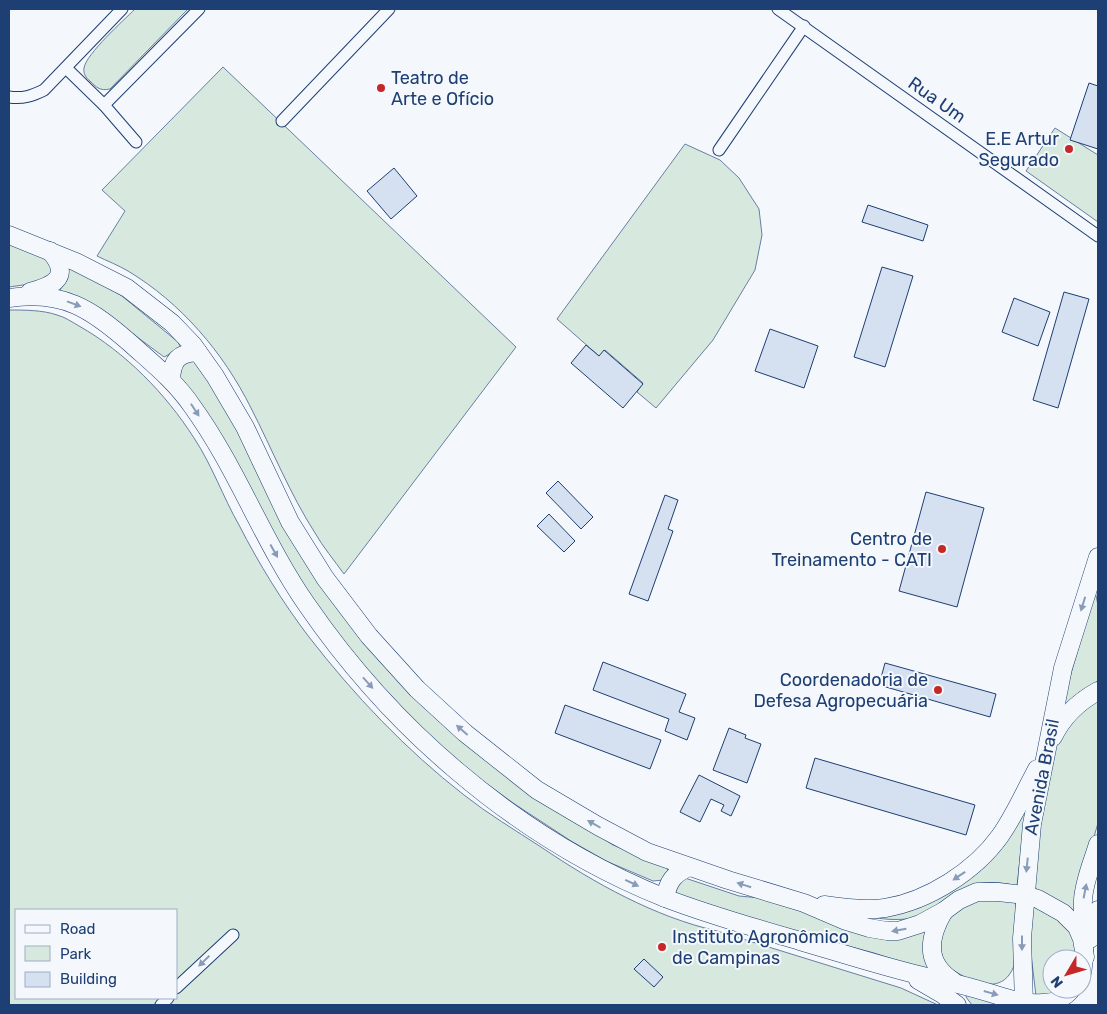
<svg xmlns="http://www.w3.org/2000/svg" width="1107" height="1014" font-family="Rubik,sans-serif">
	<rect width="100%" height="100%" fill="#f4f7fb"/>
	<!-- green -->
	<g fill="#d7e8df" stroke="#687fa3" fill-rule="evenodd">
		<path d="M 135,9 L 188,9 L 110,89 C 100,91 97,88 90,81 C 86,78 83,73 84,68 C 86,54 124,20 135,9 Z"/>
		<path d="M 223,67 L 516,347 L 344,574 C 334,560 323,547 315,533 C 290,494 272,449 251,408 C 223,352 181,303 128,271 C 118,265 107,261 97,256 L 125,211 L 102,190 Z"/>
		<path d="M 1055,128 L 1098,155 L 1098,222 L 1026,171 Z"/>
		<path d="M 685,144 L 720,160 L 739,178 L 759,209 L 762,235 L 755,270 L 713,340 L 656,408 L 637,392 L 643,383 L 605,350 L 599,356 L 557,319 Z"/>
		<path d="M 9,243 L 40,254 L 54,267 L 52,275 L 30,284 L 9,287 Z"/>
		<path d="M 69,267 L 92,278 L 122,296 L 178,342 L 181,348 L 164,357 L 113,319 L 64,295 L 60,290 L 67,280 Z"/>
		<path d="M 9,310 C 24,310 43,310 57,315 C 65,317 72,322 79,326 C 125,352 166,394 194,438 C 212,465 223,497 239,525 C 259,564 283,603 309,637 C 354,695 406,750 464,795 C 488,814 515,830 541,847 C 594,883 655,917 717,931 L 901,988 L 938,1005 L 9,1005 ZM 16,910 L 176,910 L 176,998 L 16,998 Z"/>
		<path d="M 194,359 L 208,377 L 362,637 L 584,826 L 613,845 L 666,866 L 669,873 L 663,880 L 653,881 L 606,861 L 571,841 L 513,803 L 471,772 L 438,745 L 346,648 L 290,568 L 222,437 L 177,373 L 177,368 Z"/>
		<path d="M 1095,591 L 1098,605 L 1098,681 L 1078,693 L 1063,709 L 1070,677 Z"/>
		<path d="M 1098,698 L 1098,823 L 1089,854 L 1077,910 L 1072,912 L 1038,893 L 1035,886 L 1039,833 L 1054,752 L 1063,730 L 1078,712 Z"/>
		<path d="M 1026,806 L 1017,886 C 993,880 971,881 951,896 C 945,901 940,907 933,911 C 915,921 891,921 872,917 L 921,902 Z"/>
		<path d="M 682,877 L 739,896 L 771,899 L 873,931 L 926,928 L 925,955 L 928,968 L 926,970 L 874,953 L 729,914 L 678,894 L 674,890 Z"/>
		<path d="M 982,899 L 1016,902 L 1014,966 C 1004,991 983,986 963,976 C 958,973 951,970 947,965 C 941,957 940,949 941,939 C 943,917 962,906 982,899 Z"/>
		<path d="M 1032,907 C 1043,908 1063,919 1069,928 C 1075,937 1076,949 1076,959 L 1052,959 L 1052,989 L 1064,989 L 1055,995 L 1036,996 L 1030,946 Z"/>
		<path d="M 968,993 L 1007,1005 L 972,1005 L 966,997 Z"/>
	</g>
	<!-- building -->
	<g fill="#d5e0f0" stroke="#1d3f73">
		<path d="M 1089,83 L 1098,86 L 1098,149 L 1070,140 Z"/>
		<path d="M 394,168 L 417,196 L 391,219 L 367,191 Z"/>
		<path d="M 868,205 L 928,225 L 923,241 L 862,222 Z"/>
		<path d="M 882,267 L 913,276 L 885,367 L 854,357 Z"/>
		<path d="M 1064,292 L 1089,299 L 1058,408 L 1033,400 Z"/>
		<path d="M 1014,298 L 1050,312 L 1038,346 L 1002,332 Z"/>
		<path d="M 770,329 L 818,346 L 804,388 L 755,371 Z"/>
		<path d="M 586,345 L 599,356 L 604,350 L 643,384 L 623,408 L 571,363 Z"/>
		<path d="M 558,481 L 593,517 L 581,529 L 546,493 Z"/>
		<path d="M 926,492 L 984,508 L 957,607 L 899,591 Z"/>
		<path d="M 665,495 L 678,500 L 668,529 L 673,531 L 648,601 L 629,594 Z"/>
		<path d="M 549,514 L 575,541 L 564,552 L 537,526 Z"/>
		<path d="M 603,662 L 686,694 L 679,712 L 695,718 L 687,740 L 665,731 L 669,719 L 593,690 Z"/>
		<path d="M 885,663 L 996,694 L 990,717 L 879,685 Z"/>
		<path d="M 565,705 L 661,740 L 650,769 L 555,733 Z"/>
		<path d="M 729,728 L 746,735 L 745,738 L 761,744 L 747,783 L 713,770 Z"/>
		<path d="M 815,758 L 975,805 L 966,835 L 806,788 Z"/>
		<path d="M 699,775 L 740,796 L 731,816 L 721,811 L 724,805 L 711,799 L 700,822 L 680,812 Z"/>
		<path d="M 644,959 L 663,977 L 654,987 L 634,969 Z"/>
	</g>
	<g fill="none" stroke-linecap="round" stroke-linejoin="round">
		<!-- minor casing -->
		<g stroke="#1d3f73" stroke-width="13">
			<g id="minor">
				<path d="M 778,9 L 1098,236"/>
				<path d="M 66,68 L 104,105 L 136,142"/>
				<path d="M 9,97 C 23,99 32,96 44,90 L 122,9"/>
				<path d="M 104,105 L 199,9"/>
				<path d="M 282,121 L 389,9"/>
				<path d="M 719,150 L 804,26"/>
				<path d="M 176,988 L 233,935"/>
				<path d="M 161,1005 L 168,998"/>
			</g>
		</g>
		<!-- primary casing -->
		<g stroke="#1d3f73" stroke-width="19">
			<g id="primary">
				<path d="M 9,235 L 76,262 L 127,288 L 172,323 L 193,345 L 215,376 L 245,427 L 290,522 L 325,578 L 369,636 L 417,689 L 465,733 L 537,790 L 598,826 L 647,852 L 728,880 L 804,903 L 846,921 L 869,928 L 887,931 L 898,931 L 920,924 L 944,911 L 959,900 L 977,892 L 998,892 L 1025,895 L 1038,899 L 1063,913 L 1077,927 L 1082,939 L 1085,957"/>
				<path d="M 30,292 C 56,285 71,276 50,251"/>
				<path d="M 9,298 C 63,290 91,309 130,343 C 152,363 175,381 192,406 C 237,468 263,542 307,605 C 349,666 400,723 457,771 C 518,823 590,868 665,898 C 709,915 755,928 800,941 C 844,954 887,968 931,978 C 951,982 970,987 990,993 C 1007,998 1025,1005 1043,1003 C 1056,1003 1064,998 1072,989"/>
				<path d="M 171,380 C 172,360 178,353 198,352"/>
				<path d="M 1053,737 C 1063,716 1078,702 1098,691"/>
				<path d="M 665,898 C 668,881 674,874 689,867"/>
				<path d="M 824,905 C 844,908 866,911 885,908 C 928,901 975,871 1000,836 C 1015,815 1025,791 1037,769"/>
				<path d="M 944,911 C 928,938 925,963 953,981"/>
				<path d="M 1090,939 L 1098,910"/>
				<path d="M 1082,973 C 1087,948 1082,924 1083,900 C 1084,881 1093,861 1098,844"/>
				<path d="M 918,980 L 942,994 L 957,1005"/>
				<path d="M 1024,1005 L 1022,938 L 1032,824 L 1063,668 L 1098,557"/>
			</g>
		</g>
		<!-- minor -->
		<use href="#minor" stroke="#f4f7fb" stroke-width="11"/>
		<!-- primary -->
		<use href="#primary" stroke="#f4f7fb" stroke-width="18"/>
	</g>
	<!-- one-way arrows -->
	<defs><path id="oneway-solid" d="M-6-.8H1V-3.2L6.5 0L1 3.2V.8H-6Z" transform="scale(1.25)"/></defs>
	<g fill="#889bb7">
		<use href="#oneway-solid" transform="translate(74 304) rotate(20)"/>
		<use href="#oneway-solid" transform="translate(195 410) rotate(57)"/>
		<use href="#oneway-solid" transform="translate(274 551) rotate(61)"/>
		<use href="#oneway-solid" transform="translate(1083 604) rotate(107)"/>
		<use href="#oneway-solid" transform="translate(368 683) rotate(48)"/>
		<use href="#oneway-solid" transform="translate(462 730) rotate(-139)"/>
		<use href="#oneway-solid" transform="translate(594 824) rotate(-150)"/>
		<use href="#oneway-solid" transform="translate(1027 865) rotate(96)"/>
		<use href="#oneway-solid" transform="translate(959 876) rotate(146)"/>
		<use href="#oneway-solid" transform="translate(632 883) rotate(25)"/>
		<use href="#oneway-solid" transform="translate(744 885) rotate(-163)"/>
		<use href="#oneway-solid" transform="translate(1085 891) rotate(-79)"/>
		<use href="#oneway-solid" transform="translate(899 930) rotate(170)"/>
		<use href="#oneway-solid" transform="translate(1022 943) rotate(90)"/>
		<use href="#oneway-solid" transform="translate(204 961) rotate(136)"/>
		<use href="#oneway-solid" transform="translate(991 993) rotate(16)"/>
	</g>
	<!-- markers -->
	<g fill="#c62828" stroke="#f4f7fb" stroke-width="2">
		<circle cx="381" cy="88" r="5"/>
		<circle cx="1069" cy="149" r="5"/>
		<circle cx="942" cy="549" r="5"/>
		<circle cx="938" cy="690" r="5"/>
		<circle cx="662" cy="947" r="5"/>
	</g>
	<g text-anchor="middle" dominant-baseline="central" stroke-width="4" stroke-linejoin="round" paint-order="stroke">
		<!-- poi labels -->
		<g font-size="18" fill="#1d3f73" stroke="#f4f7fb" text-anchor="end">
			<text x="391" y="78" text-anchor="start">Teatro de<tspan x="391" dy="21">Arte e Ofício</tspan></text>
			<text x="1059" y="139">E.E Artur<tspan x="1059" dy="21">Segurado</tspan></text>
			<text x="932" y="539">Centro de<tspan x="932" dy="21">Treinamento - CATI</tspan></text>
			<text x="928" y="680">Coordenadoria de<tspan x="928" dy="21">Defesa Agropecuária</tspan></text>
			<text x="672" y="937" text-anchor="start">Instituto Agronômico<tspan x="672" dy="21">de Campinas</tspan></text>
		</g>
		<!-- street labels -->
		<g font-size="18" fill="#1d3f73" stroke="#f4f7fb">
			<text transform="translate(937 100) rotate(35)">Rua Um</text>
			<text transform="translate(1042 777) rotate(-79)">Avenida Brasil</text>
		</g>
	</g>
	<!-- border -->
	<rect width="1107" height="1014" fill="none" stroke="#1d3f73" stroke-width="20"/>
	<!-- legend -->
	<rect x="15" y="909" width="162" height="90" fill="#f4f7fb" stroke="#9eadc5"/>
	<rect x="25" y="925" width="25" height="8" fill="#f4f7fb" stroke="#9eadc5"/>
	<text x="60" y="934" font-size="15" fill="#1d3f73">Road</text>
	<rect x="25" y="946" width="25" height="15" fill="#d7e8df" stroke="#9eadc5"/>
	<text x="60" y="959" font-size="15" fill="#1d3f73">Park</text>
	<rect x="25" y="972" width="25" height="15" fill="#d5e0f0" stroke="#9eadc5"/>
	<text x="60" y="984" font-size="15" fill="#1d3f73">Building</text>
	<!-- north arrow -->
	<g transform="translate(1067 974) rotate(232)"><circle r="24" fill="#f4f7fb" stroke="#9eadc5"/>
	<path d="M0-4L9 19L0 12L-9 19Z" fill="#c62828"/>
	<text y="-8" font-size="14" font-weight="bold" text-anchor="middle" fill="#1d3f73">N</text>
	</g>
</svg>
